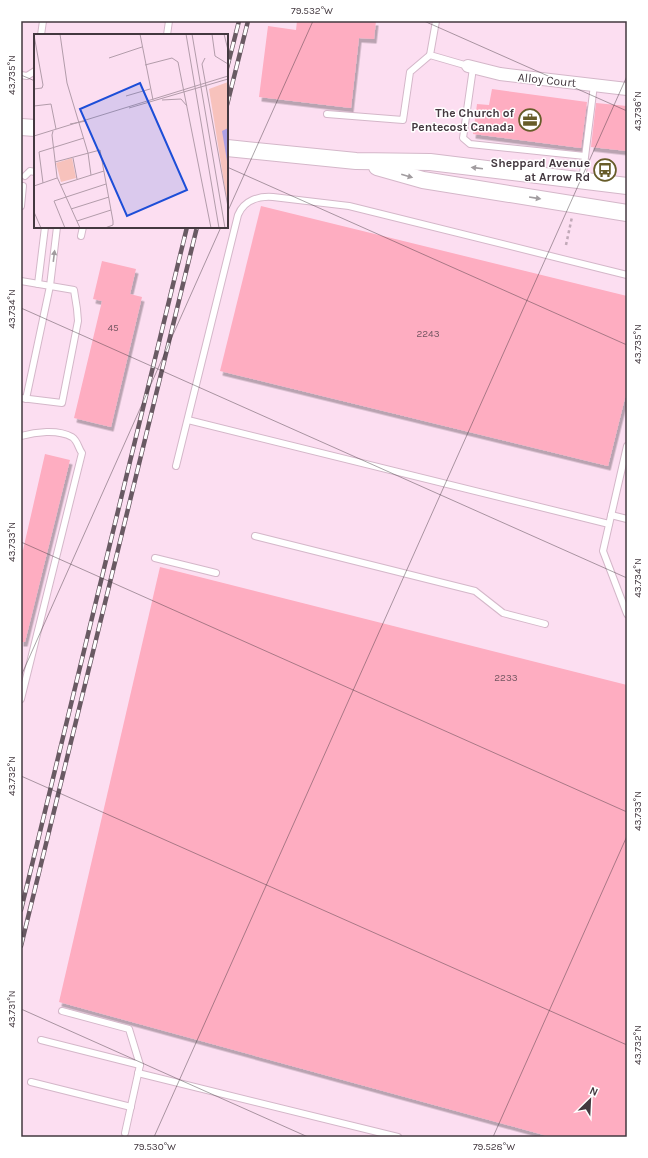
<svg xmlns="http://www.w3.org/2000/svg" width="648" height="1158" font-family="Karla,sans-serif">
	<defs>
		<filter id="shadow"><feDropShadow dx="2.5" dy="4.5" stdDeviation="0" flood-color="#0004"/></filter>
	</defs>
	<rect width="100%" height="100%" fill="#fcdef1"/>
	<!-- building -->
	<g fill="#feadc1" filter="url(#shadow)">
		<path d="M 297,21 L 376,21 L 374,39 L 359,38 L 351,108 L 259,97 L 268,26 L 296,30 Z"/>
		<path d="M 492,89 L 587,102 L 581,148 L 473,134 L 477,104 L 489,105 Z"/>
		<path d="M 596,103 L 627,106 L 627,151 L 591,147 Z"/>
		<path d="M 261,206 L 627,296 L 627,390 L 608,466 L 220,371 Z"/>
		<path d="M 102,261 L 136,269 L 130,294 L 142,297 L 111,427 L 74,418 L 102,301 L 93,299 Z"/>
		<path d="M 45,454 L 70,460 L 25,642 L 21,642 L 21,549 L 23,550 Z"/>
		<path d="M 160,567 L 627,685 L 627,1137 L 551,1137 L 59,1002 Z"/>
	</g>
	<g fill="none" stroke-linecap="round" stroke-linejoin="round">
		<!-- service casing -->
		<g stroke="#d4b7c9" stroke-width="8">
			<g id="service">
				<path d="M 436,21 L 430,55 L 468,66"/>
				<path d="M 41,35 L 43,21"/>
				<path d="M 167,35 L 169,21"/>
				<path d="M 473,68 L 463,138 L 470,144 L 585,156"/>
				<path d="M 21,75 L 27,76 L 35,71"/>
				<path d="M 327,114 L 403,120 L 410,72 L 430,55"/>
				<path d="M 25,176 L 30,171 L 35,172"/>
				<path d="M 582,181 L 594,85"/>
				<path d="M 21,206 L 23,186"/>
				<path d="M 81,236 L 83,227"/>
				<path d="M 21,281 L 74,290 L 77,309 L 78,321 L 62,403 L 21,398"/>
				<path d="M 38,284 L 45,227"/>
				<path d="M 26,399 L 50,286 L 57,227"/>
				<path d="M 188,420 L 609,524"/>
				<path d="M 21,436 C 35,432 58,429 72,437 C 78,441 78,448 82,453 L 21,699"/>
				<path d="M 627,446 L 603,551 L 627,614"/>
				<path d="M 176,466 L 238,215 C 244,200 259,196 273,197 L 349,206 L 627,275"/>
				<path d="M 611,515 L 627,519"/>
				<path d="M 255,536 L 475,591 L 503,613 L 545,624"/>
				<path d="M 155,558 L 216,573"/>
				<path d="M 62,1011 L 129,1029 L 140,1065 L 125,1133"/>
				<path d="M 41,1040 L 140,1065"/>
				<path d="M 138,1073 L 398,1137"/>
				<path d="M 31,1082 L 131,1107"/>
			</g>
		</g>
		<!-- minor casing -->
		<g stroke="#d4b7c9" stroke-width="14">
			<path id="minor" d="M 468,66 L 500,74 L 627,89"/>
		</g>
		<!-- secondary casing -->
		<g stroke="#d4b7c9" stroke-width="18">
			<g id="secondary">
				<path d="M 21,127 L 35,128"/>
				<path d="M 227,148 L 356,161 L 430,162 L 627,186"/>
				<path d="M 377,167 L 423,180 L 627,213"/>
			</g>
		</g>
		<!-- path -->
		<path stroke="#c1a9b8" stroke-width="2.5" stroke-dasharray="3 3" stroke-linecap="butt" d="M 566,245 L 572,217"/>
		<!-- service -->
		<use href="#service" stroke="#fff" stroke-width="6"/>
		<!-- minor -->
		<use href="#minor" stroke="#fff" stroke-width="12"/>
		<!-- secondary -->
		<use href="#secondary" stroke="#fff" stroke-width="16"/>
		<!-- rail casing -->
		<g stroke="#695a63" stroke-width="4.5">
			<g id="rail">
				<path d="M 227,68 L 239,21"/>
				<path d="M 227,105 L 248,21"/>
				<path d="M 21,910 L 187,227"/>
				<path d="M 21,946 L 197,227"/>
			</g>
		</g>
		<!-- rail -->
		<use href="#rail" stroke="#fff" stroke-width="3" stroke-dasharray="9" stroke-linecap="butt"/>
	</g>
	<!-- one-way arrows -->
	<defs><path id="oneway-solid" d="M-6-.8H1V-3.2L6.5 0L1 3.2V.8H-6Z"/></defs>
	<g fill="#a19c9f">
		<use href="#oneway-solid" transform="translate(477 168) rotate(-173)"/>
		<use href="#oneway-solid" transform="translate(407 176) rotate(16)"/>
		<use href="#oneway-solid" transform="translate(535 198) rotate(9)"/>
		<use href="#oneway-solid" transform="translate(54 256) rotate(-83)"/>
	</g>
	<!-- ticks -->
	<path fill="none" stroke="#43383f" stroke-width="1" stroke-opacity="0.45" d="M 424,21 L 627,111M 21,75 L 35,81M 227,167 L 627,345M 227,213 L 313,21M 21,308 L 627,578M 21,542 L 627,812M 21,676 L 221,227M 21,776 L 627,1045M 21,1009 L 308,1137M 154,1137 L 627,76M 493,1137 L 627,836"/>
	<!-- icons -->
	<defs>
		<g id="office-ring" transform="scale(1.15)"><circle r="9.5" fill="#fff" stroke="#675c29" stroke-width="1.5"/><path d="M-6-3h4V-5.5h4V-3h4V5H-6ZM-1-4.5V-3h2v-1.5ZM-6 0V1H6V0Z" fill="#675c29"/></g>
		<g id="bus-ring" transform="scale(1.15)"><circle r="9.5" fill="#fff" stroke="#675c29" stroke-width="1.5"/><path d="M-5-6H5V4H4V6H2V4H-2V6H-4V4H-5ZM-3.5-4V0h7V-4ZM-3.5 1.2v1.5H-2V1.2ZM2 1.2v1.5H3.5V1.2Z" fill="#675c29"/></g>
	</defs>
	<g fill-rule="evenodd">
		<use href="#office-ring" x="530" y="120"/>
		<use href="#bus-ring" x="605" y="170"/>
	</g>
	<g text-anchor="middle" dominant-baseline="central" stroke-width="3" stroke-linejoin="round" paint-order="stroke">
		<!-- number labels -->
		<g font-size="10" fill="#725560">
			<text x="113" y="328">45</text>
			<text x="428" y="334">2243</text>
			<text x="506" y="678">2233</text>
		</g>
		<!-- street labels -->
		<g font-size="12" fill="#43383f" stroke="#fff">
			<text transform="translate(547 80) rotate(6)">Alloy Court</text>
		</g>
		<!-- poi labels -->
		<g font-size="12" font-weight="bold" fill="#43383f" stroke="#fff" text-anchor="end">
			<text x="514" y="113">The Church of<tspan x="514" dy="14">Pentecost Canada</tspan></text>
			<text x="590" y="163">Sheppard Avenue<tspan x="590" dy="14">at Arrow Rd</tspan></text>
		</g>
	</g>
	<!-- overview -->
	<g transform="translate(34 34)">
		<rect width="194" height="194" fill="#fcdef1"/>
		<path d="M 194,48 L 194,166 L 193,167 L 175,55 ZM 38,124 L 42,144 L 27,148 L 22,129 Z" fill="#f7c2bc"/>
		<path d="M 194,94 L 194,133 L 188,97 Z" fill="#aea0e4"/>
		<path fill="none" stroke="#b29caa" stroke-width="1" d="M 26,0 L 33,49 L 54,119 L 57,141M 106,0 L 119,66M 152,0 L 185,194M 158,0 L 191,194M 178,0 L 181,22 L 194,30M 190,0 L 194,16M 0,1 L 9,51 L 8,54 L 0,55M 75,24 L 108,13M 171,24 L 168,30 L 194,173M 111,31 L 138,24 L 144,28 L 177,194M 92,62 L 116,55M 128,66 L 147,65 L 153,72M 0,72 L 17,70 L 22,95M 95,74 L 194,45M 36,90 L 52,87M 19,97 L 18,101 L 23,143 L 46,194M 0,102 L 194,42M 39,124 L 43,145M 21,128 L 66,116 L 79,187 L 79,191 L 71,194M 9,149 L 5,118 L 50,104M 26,151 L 70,137M 0,152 L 23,144M 37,175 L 75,163M 0,178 L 7,194M 43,187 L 77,176M 31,194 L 20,167 L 72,150"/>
		<path fill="#1d4ed8" fill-opacity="0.15" stroke="#1d4ed8" stroke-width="2" d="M 106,49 L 153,156 L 93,182 L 46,75 Z"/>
		<rect width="194" height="194" fill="none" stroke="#43383f" stroke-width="2"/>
	</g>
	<!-- border -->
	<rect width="648" height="1158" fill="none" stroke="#ffffff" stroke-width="44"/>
	<!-- north arrow -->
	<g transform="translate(590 1100) rotate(24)" stroke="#ffffff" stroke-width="3" paint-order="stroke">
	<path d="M0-3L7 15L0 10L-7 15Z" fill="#43383f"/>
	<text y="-6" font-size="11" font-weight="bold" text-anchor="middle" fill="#43383f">N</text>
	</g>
	<rect x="22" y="22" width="604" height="1114" fill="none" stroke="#43383f" stroke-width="1.5"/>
	<g font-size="10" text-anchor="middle" fill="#43383f">
		<text x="312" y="14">79.532°W</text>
		<text transform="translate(11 75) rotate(-90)" y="4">43.735°N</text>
		<text transform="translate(637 111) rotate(-90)" y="4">43.736°N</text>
		<text transform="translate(11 309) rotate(-90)" y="4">43.734°N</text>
		<text transform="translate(637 344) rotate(-90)" y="4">43.735°N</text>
		<text transform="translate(11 542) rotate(-90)" y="4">43.733°N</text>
		<text transform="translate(637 578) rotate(-90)" y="4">43.734°N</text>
		<text transform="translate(11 776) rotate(-90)" y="4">43.732°N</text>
		<text transform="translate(637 811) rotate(-90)" y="4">43.733°N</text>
		<text transform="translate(11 1009) rotate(-90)" y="4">43.731°N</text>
		<text transform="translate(637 1045) rotate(-90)" y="4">43.732°N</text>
		<text x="155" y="1150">79.530°W</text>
		<text x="494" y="1150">79.528°W</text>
	</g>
</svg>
